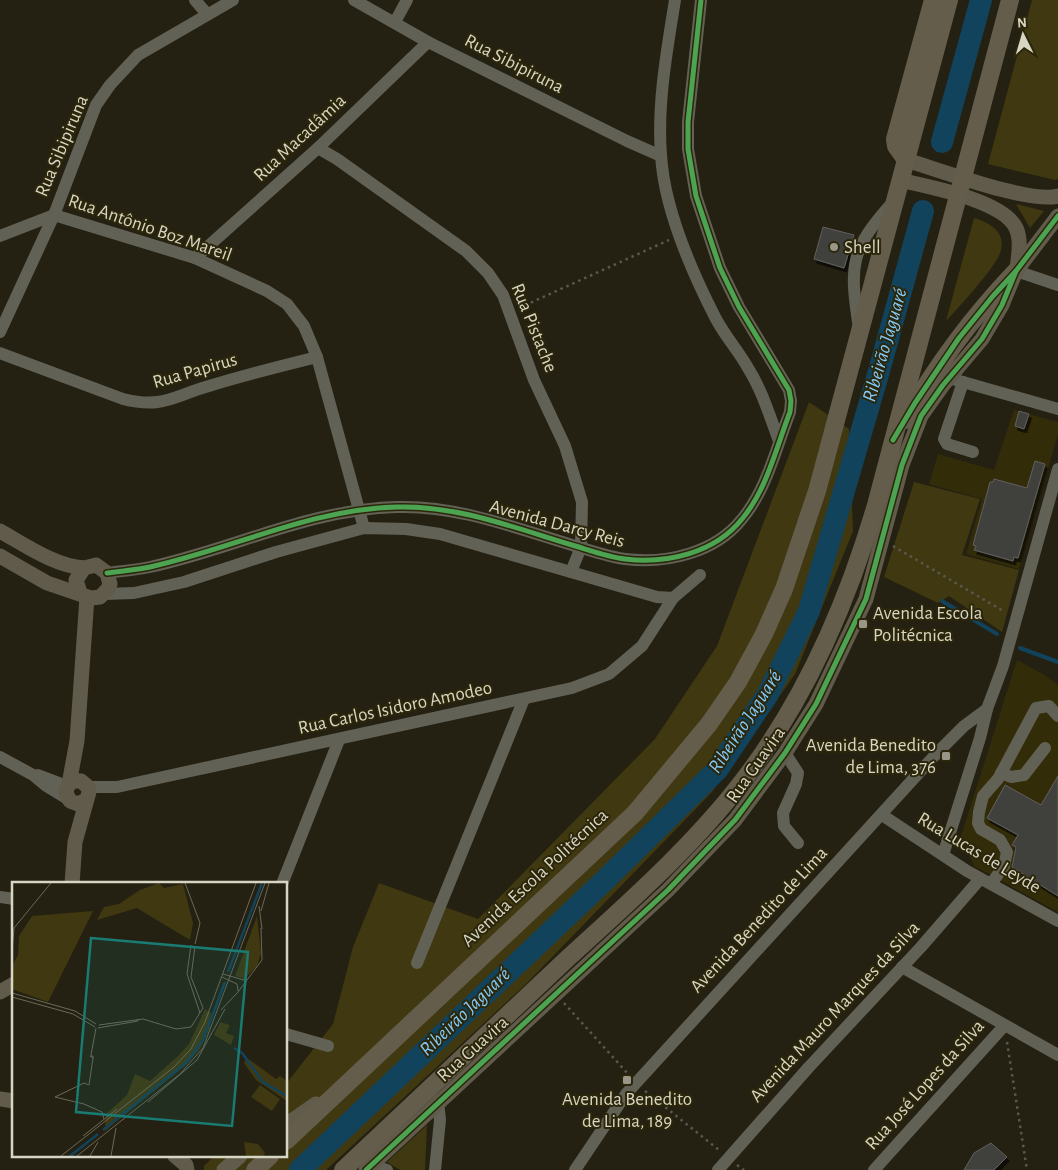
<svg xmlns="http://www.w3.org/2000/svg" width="1058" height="1170" font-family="'Alegreya Sans',sans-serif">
	<defs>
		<filter id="shadow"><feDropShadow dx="2.5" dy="4" stdDeviation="0" flood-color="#0009"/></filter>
	</defs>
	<rect width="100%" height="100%" fill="#242112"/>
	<!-- built -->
	<g fill="#322c09">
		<path d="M 1014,410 L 1058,422 L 1058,434 L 1019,569 L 966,554 L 982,499 L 929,484 L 938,454 L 994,470 Z"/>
		<path d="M 1017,660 L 1043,674 L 1058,685 L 1058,912 L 974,866 L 961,836 Z"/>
	</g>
	<!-- green -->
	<g fill="#403810">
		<path d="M 1032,0 L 1058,0 L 1058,179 L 1055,180 L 988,164 Z"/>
		<path d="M 1016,204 L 1044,211 L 1030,228 Z"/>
		<path d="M 974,218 C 988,222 1006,231 1001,250 C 998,265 959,307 946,321 Z"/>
		<path d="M 809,402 L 849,429 L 853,531 L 795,674 L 712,792 L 527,983 L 326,1170 L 204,1170 L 204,1166 L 214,1156 L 286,1156 L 286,1084 L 333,1024 L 353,947 L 379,883 L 478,919 L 655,739 L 717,646 Z"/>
		<path d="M 914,482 L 980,499 L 962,555 L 1019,570 L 1002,632 L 949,596 L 938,603 L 884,577 Z"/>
		<path d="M 427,1125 L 425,1170 L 400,1170 L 387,1162 Z"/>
	</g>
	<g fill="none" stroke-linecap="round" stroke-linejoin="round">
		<!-- stream -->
		<g stroke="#11435d" stroke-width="4">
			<path d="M 942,601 L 997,634"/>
			<path d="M 1020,648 L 1058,662"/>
		</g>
		<!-- river -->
		<g stroke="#11435d" stroke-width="22">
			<path d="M 942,142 L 981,0"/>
			<path d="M 300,1170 L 604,881 L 717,770 L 768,694 L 809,611 L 879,371 L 923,211"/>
		</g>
	</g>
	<!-- building -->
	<g fill="#41403e" stroke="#62605f" filter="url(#shadow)">
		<path d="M 823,227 L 854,235 L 844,268 L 814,259 Z"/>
		<path d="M 1019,411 L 1029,414 L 1024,429 L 1015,426 Z"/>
		<path d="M 1035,461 L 1045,464 L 1018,558 L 1014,557 L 1013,561 L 974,550 L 976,546 L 973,545 L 990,482 L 993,482 L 994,479 L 1027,488 Z"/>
		<path d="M 1058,776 L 1058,896 L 1012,867 L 1016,847 L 1012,845 L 1018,835 L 987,818 L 1005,785 L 1041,805 Z"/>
		<path d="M 991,1143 L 1007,1157 L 994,1170 L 964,1170 L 974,1153 Z"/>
	</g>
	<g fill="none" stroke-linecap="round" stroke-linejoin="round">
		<!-- path -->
		<g stroke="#5a584d" stroke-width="2.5" stroke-dasharray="2.5 4" stroke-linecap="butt">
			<path d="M 519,308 L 669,240"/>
			<path d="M 893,546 L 1005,612"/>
			<path d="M 564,1003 L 629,1075"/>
			<path d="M 1007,1042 L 1027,1170"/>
			<path d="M 645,1091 L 719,1150"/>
			<path d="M 737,1165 L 744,1170"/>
		</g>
		<!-- minor -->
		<g stroke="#626155" stroke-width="12">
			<path d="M 195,0 L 207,14"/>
			<path d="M 354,0 L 428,42 L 627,141 L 661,156"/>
			<path d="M 675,0 C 667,50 657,104 661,155 C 664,208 691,270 715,317 C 724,335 738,350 748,368 C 762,390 770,417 779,441"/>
			<path d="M 395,22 L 407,0"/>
			<path d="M 318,148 L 337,159 L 466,251 L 488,273 L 503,295 L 534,380 L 565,446 L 582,502 L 581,547 L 571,572"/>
			<path d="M 0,236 L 54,215 L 195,258 L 267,291 L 287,304 L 304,326 L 317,357 L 364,528"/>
			<path d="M 195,258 L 318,148 L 428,42"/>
			<path d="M 1016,271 L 1058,285"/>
			<path d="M 859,328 C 849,265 850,249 894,201"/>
			<path d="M 0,332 L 54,215 L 96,105 L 110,85 L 138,55 L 233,0"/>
			<path d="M 0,353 L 123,399 C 163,409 173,396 209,386 C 244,375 281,366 317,357"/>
			<path d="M 949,378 L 1058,409"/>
			<path d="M 963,382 L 944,439 L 947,444 L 973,452"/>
			<path d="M 107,573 C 121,571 136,570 150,567 C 233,549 310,509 397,507 C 457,505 515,528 572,545 C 589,550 608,557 625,559 C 667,564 715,553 742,519 C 767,489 776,448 790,412 L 791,401 L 789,390 L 739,307 L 720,268 L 696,196 L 688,149 L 688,122 L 701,0"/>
			<path d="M 104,594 L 134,593 L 184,582 L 276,552 L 364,528 L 406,529 L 440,534 L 657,597 L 673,598 L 700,575"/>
			<path d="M 785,753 L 798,773 L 796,784 L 783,813 L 784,826 L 798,843"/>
			<path d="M 0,757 L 33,775 L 45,785 L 68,799"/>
			<path d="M 1001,773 L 1011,777 L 1024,775 L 1045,748"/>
			<path d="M 38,775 L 67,786"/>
			<path d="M 88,787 L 117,787 L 572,688 L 609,674 L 642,646 L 673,598"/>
			<path d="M 882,815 L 967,871 L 1058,921"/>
			<path d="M 943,855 L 980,738 L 987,709 L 1003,666 L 1058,469"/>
			<path d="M 282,884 L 339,740"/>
			<path d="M 991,884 L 1004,866 L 1007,852 L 1000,840 L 981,829 L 978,823 L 979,812 L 983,796 L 998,779 L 1036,708 L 1049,706 L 1058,716"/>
			<path d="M 0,897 L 14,899"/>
			<path d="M 417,963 L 524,699"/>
			<path d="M 902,967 L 1058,1055"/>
			<path d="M 286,1034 L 328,1046"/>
			<path d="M 370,1165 L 387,1170"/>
			<path d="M 435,1170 L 440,1120 L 438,1101"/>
			<path d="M 575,1170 L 626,1094 L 937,753 L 964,726 L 987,709"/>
			<path d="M 718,1170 L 809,1067 L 921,947 L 980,879"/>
			<path d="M 874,1170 L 1004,1026"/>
		</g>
		<!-- major -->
		<g stroke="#605b4b" stroke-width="15">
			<path d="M 906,160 C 937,169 1030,204 1058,196"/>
			<path d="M 900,180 C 928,187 1003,200 1016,228 C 1022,241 1018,257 1017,270"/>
			<path d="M 0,531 C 25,545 55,566 84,568"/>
			<path d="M 0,556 L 47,583 L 91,598 L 100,597 L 108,589 L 110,584 L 107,573 L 96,565 L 84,568 L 76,580 L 80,593"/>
			<path d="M 69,784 L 77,741 L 87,597"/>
			<path d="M 72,884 L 75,842 L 89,792 L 88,787 L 81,781 C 72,780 67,784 66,793 L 70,801 L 78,804 L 86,800"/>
			<path d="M 0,992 L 14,984"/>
			<path d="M 0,1099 L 14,1101"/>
			<path d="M 286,1125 L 316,1104"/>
			<path d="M 175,1156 L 186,1165 L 187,1170"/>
			<path d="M 224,1170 L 240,1156"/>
			<path d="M 366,1170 L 668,890 L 735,820 L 785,753 L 816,704 L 866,599 L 902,465 L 921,416 L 943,385 L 982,339 L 1002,305 L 1016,271 L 1058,216"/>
		</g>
		<!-- highway -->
		<g stroke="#655d4b" stroke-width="18">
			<path d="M 906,160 L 896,146 L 895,139 L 933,0"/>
			<path d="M 905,420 C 936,366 973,316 1016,271"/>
			<path d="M 286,1141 L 635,813 L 709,724 L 738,682 L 764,634 L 784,589 L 817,491 L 949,0"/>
			<path d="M 255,1170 L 270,1156"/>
			<path d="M 343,1170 C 418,1099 493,1029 568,958 C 628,903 692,847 742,782 C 806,699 847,604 876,505 L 1010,0"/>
		</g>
		<!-- cycleway casing -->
		<g stroke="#2c270a" stroke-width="8">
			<g id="cycleway">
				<path d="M 893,440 L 915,403 L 959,338 L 993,296 L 1016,271 L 1058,216"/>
				<path d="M 107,573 C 121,571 136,570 150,567 C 233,549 310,509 397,507 C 457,505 515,528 572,545 C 589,550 608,557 625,559 C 667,564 715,553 742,519 C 767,489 776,448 790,412 L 791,401 L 789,390 L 739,307 L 720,268 L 696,196 L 688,149 L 688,122 L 701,0"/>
				<path d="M 366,1170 L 668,890 L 735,820 L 785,753 L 816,704 L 866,599 L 902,465 L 921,416 L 943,385 L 982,339 L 1002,305 L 1016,271"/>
			</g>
		</g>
		<!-- cycleway -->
		<use href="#cycleway" stroke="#4ca352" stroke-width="5"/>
	</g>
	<!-- markers -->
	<g fill="#989686" stroke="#2c270a" stroke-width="2">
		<circle cx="834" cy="247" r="5"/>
		<rect x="858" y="619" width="10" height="10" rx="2.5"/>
		<rect x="941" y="751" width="10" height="10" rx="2.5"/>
		<rect x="622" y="1075" width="10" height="10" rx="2.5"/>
	</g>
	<g text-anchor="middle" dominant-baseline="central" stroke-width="4" stroke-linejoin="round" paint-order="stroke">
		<!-- street labels -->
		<g font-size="19" fill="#d7d5c4" stroke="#2c270a">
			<text transform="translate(514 64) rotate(27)">Rua Sibipiruna</text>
			<text transform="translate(300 138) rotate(-43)">Rua Macadâmia</text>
			<text transform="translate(62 146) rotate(-67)">Rua Sibipiruna</text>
			<text transform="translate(150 228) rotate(19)">Rua Antônio Boz Mareil</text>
			<text transform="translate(534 328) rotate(68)">Rua Pistache</text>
			<text transform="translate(195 371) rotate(-16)">Rua Papirus</text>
			<text transform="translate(557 524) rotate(15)">Avenida Darcy Reis</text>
			<text transform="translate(395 708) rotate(-12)">Rua Carlos Isidoro Amodeo</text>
			<text transform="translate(756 765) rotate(-55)">Rua Guavira</text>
			<text transform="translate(979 853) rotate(31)">Rua Lucas de Leyde</text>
			<text transform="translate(535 878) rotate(-43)">Avenida Escola Politécnica</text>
			<text transform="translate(759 920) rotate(-47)">Avenida Benedito de Lima</text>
			<text transform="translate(835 1012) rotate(-47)">Avenida Mauro Marques da Silva</text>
			<text transform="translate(473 1049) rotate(-42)">Rua Guavira</text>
			<text transform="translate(925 1085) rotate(-48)">Rua José Lopes da Silva</text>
		</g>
		<!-- poi labels -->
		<g font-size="19" fill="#d7d5c4" stroke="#2c270a" text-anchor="start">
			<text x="844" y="247">Shell</text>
			<text x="873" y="613">Avenida Escola<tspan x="873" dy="22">Politécnica</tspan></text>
			<text x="936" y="745" text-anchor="end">Avenida Benedito<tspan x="936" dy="22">de Lima, 376</tspan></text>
			<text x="627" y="1099" text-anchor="middle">Avenida Benedito<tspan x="627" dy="22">de Lima, 189</tspan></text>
		</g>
		<!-- water labels -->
		<g font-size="20" font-style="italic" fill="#82cafa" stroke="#2c270a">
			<text transform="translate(885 345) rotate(-74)">Ribeirão Jaguaré</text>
			<text transform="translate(745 722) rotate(-57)">Ribeirão Jaguaré</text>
			<text transform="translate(465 1012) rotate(-44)">Ribeirão Jaguaré</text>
		</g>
	</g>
	<!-- overview -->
	<g transform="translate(12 882)">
		<rect width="275" height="275" fill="#242112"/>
		<path d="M 147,1 L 152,6 L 171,2 L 181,41 L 178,58 L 125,26 L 85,38 L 92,25 L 107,22 L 128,8 ZM 81,29 L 36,120 L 0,107 L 0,84 L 6,73 L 7,54 L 20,34 ZM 245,34 L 249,71 L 245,84 L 232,97 L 223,94 ZM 193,127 L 199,131 L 198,146 L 188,167 L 174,183 L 93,249 L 94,232 L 115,213 L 123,192 L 138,199 L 166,174 L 177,162 ZM 208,140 L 218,143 L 214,151 L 222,154 L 219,163 L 202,153 ZM 235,176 L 264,197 L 268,194 L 275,199 L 275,219 L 244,198 L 232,181 ZM 248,203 L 268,217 L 260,229 L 239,215 ZM 232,260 L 246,262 L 253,271 L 251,274 L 234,274 Z" fill="#403810"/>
		<path fill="none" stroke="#11435d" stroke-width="2.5" d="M 216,90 L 250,1M 222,166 L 230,171 L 251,200 L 275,214M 91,248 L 175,180 L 191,158 L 213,100M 58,274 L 86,252"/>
		<path fill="none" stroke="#6c6959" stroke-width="1" d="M 173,1 L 188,41 L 183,62M 247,24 L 250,47M 249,29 L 257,1M 179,63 L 175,92 L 188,131M 0,69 L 2,46 L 39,1M 211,92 L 235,99M 210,95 L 225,102 L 226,109M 226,110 L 250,78 L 249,46M 0,111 L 63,129 L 84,142M 0,115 L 61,132 L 83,145M 209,128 L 226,110M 87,143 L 131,137 L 164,147 L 179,145 L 191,126 L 179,95 L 183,64M 86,146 L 126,139 L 125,137M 79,173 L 84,146M 43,215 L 72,201 L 77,203 L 81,176 L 78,174 L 81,174 L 81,176M 43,215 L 72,222 L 90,230 L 92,237M 136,220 L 185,178 L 213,127M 71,254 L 105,227M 49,274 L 162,185 L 179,167 L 193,140 L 244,1M 65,274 L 168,192 L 191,166 L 253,1M 78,274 L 86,260M 99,274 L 104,246"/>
		<path fill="#197b72" fill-opacity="0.15" stroke="#197b72" stroke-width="2.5" d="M 79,56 L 236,70 L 220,244 L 64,230 Z"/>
		<rect width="275" height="275" fill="none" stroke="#d7d5c4" stroke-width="2.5"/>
	</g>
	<!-- north arrow -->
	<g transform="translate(1023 35) rotate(355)" stroke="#2c270a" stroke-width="4" paint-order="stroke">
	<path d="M0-4L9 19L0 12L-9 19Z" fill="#d7d5c4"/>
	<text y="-8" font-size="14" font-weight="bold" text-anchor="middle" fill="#d7d5c4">N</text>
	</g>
</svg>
